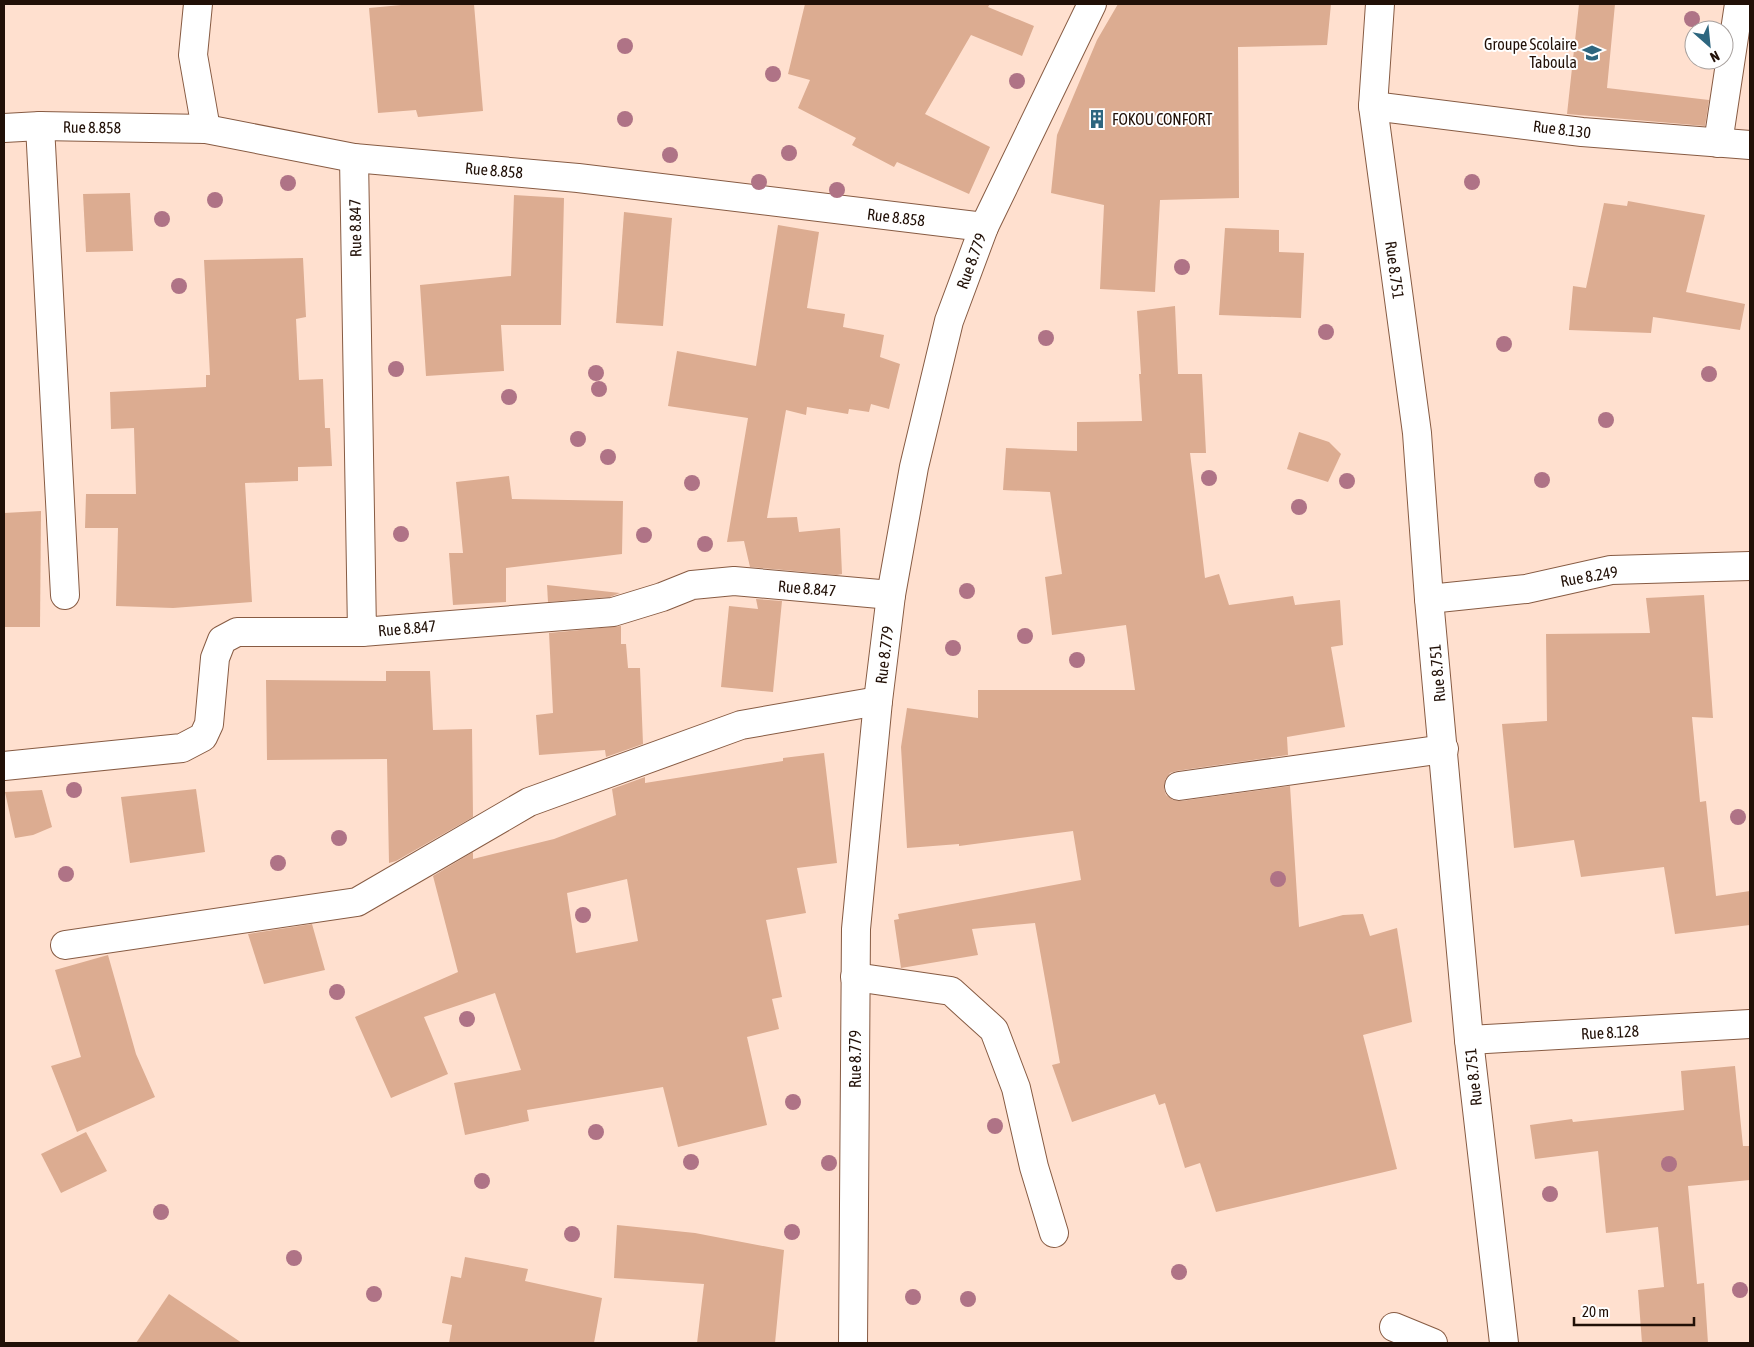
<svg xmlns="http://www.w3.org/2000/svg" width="1754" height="1347" font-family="'Asap Condensed',sans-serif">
	<rect width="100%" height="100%" fill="#ffe0cf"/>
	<!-- building -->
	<g fill="#dcac91" fill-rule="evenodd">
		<path d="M 412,4 L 474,4 L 483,111 L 418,117 L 416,110 L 378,113 L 369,8 Z"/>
		<path d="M 805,4 L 990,4 L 988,7 L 1034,26 L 1022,56 L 971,35 L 925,114 L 990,147 L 969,194 L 897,162 L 894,167 L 852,145 L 856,138 L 798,108 L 810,80 L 788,74 Z"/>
		<path d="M 1118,4 L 1331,4 L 1327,45 L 1238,47 L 1239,198 L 1160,200 L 1155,292 L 1100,289 L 1104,205 L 1051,193 L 1057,135 L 1097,40 Z"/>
		<path d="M 1579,4 L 1615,4 L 1607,88 L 1709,100 L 1705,126 L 1567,114 Z"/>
		<path d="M 130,193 L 133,251 L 86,252 L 83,194 Z"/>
		<path d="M 514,195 L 564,198 L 561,325 L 501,325 L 504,371 L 426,376 L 420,285 L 511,276 Z"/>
		<path d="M 1628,201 L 1705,215 L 1686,292 L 1745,304 L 1740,330 L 1653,317 L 1651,333 L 1569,330 L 1573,286 L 1586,288 L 1604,203 L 1627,206 Z"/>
		<path d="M 624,212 L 672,218 L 663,326 L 616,323 Z"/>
		<path d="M 778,225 L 819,232 L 807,308 L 845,314 L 843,327 L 884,335 L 880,357 L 900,364 L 889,409 L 871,404 L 869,412 L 849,409 L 848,414 L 807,407 L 806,415 L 786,410 L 767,518 L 797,517 L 799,532 L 840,528 L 842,574 L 837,575 L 750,567 L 744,541 L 727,542 L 748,418 L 668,406 L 677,351 L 756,366 Z"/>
		<path d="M 1225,228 L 1279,230 L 1279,252 L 1304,253 L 1301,318 L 1219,315 Z"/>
		<path d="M 303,258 L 306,317 L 296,319 L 299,380 L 323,379 L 325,428 L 330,428 L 332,466 L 298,467 L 298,481 L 245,483 L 252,602 L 173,608 L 116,606 L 118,528 L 85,528 L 86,494 L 136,494 L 134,428 L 111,429 L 110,392 L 206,387 L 206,375 L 210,375 L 204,260 Z"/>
		<path d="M 1175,306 L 1178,374 L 1202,374 L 1206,453 L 1190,453 L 1205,578 L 1219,574 L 1229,605 L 1293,596 L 1295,605 L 1340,600 L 1343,645 L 1331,647 L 1345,727 L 1287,737 L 1288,755 L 1176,771 L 1170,773 L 1165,780 L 1164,789 L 1166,795 L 1173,800 L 1181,801 L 1290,786 L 1299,927 L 1343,915 L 1363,914 L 1370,936 L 1397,928 L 1412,1022 L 1363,1035 L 1397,1169 L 1216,1212 L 1200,1163 L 1185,1168 L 1165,1103 L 1159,1105 L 1155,1094 L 1072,1122 L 1052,1065 L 1060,1063 L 1035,923 L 972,929 L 978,955 L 901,968 L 894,920 L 899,919 L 898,914 L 1081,880 L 1073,831 L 959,846 L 959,844 L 907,848 L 901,747 L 907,708 L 978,718 L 978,690 L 1135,690 L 1126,625 L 1052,635 L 1045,577 L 1062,574 L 1050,492 L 1003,490 L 1006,448 L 1077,451 L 1077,422 L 1142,421 L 1139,374 L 1141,374 L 1137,311 Z"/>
		<path d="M 1299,432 L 1329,442 L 1341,454 L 1328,482 L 1287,469 Z"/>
		<path d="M 509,476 L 512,499 L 623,501 L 622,554 L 506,568 L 506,602 L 453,605 L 449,553 L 463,553 L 456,482 Z"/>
		<path d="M 41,511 L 40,627 L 4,627 L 4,513 Z"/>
		<path d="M 547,585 L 620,593 L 610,597 L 548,602 Z"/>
		<path d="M 1704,595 L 1713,718 L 1692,717 L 1700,802 L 1706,801 L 1716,896 L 1750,891 L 1750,925 L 1675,934 L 1664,867 L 1581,877 L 1574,840 L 1514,848 L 1502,724 L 1547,721 L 1546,634 L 1650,633 L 1646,598 Z"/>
		<path d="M 756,599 L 782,601 L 773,692 L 721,687 L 729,606 L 758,609 Z"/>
		<path d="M 621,626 L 621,644 L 626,644 L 628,668 L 640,668 L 643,744 L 606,757 L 605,750 L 539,755 L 536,715 L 553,713 L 549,633 Z"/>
		<path d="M 386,671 L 430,671 L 433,730 L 472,729 L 473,817 L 396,861 L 389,863 L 387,759 L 267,760 L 266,680 L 386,681 Z"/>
		<path d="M 824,753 L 837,863 L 797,868 L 806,913 L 766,920 L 782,997 L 772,999 L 779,1029 L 747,1037 L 767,1125 L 678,1147 L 663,1087 L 527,1110 L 529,1121 L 465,1135 L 454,1083 L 521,1070 L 495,993 L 424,1017 L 448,1074 L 391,1098 L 355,1017 L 458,972 L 433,876 L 473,852 L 473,859 L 554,839 L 616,815 L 612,789 L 645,777 L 645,783 L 783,761 L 783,758 ZM 627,879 L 638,941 L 576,953 L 567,893 Z"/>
		<path d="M 196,789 L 205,852 L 130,863 L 121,797 Z"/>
		<path d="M 42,790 L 52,827 L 33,835 L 15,838 L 5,792 Z"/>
		<path d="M 312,924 L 325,970 L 264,984 L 248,934 Z"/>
		<path d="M 108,955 L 136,1054 L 155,1097 L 77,1132 L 51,1066 L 81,1057 L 55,970 Z"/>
		<path d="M 1735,1066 L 1743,1146 L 1750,1146 L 1750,1180 L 1688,1186 L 1697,1284 L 1704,1283 L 1708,1343 L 1642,1343 L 1638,1290 L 1664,1287 L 1658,1227 L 1606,1233 L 1598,1151 L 1535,1159 L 1530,1125 L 1572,1119 L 1573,1122 L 1684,1110 L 1681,1071 Z"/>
		<path d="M 86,1132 L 107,1171 L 61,1193 L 41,1154 Z"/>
		<path d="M 617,1225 L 695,1233 L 784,1250 L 775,1343 L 697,1343 L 704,1284 L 614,1278 Z"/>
		<path d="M 465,1257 L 528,1269 L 525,1281 L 602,1298 L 594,1343 L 449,1343 L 452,1325 L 442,1323 L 451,1276 L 461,1278 Z"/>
		<path d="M 169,1294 L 242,1343 L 136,1343 Z"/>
	</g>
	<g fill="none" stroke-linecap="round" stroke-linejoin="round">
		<!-- minor casing -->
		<g stroke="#875b43" stroke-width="30">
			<g id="minor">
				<path d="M 198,4 L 193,55 L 206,129"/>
				<path d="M 1373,106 L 1582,132 L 1750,145"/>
				<path d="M 40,126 L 65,595"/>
				<path d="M 4,128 L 40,126 L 206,129 L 354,158 L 578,178 L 984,227"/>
				<path d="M 1718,143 L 1739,4"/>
				<path d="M 354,158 L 362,632 L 613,612 L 662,597 L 692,585 L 734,581 L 891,595"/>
				<path d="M 1429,599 L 1526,589 L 1611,570 L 1750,566"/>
				<path d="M 4,766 L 182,748 L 203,737 L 209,724 L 215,658 L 222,640 L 237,632 L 362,632"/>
				<path d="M 1179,786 L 1444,749"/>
				<path d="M 65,945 L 357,902 L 529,802 L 741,725 L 878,701"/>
				<path d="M 855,977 L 951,991 L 994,1030 L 1016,1088 L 1034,1167 L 1054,1233"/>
				<path d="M 1469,1040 L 1750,1024"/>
				<path d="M 1394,1327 L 1433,1343"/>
				<path d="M 853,1343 L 856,929 L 878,701 L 891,595 L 914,467 L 949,321 L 984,227 L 1092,4"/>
			</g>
		</g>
		<!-- secondary casing -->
		<g stroke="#875b43" stroke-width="30">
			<path id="secondary" d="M 1380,4 L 1373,106 L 1417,433 L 1429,599 L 1469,1040 L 1504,1343"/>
		</g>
		<!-- minor -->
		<use href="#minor" stroke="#fff" stroke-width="28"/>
		<!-- secondary -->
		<use href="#secondary" stroke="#fff" stroke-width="28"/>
	</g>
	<!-- trees -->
	<g fill="#af7386">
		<circle cx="1692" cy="19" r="8"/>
		<circle cx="625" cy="46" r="8"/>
		<circle cx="773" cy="74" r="8"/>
		<circle cx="1017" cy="81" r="8"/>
		<circle cx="625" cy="119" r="8"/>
		<circle cx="789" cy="153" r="8"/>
		<circle cx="670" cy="155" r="8"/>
		<circle cx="759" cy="182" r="8"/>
		<circle cx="1472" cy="182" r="8"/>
		<circle cx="288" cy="183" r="8"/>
		<circle cx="837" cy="190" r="8"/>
		<circle cx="215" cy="200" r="8"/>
		<circle cx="162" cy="219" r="8"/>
		<circle cx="1182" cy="267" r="8"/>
		<circle cx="179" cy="286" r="8"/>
		<circle cx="1326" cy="332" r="8"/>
		<circle cx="1046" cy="338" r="8"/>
		<circle cx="1504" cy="344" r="8"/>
		<circle cx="396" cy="369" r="8"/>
		<circle cx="596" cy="373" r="8"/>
		<circle cx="1709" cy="374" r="8"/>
		<circle cx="599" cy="389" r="8"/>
		<circle cx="509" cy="397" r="8"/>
		<circle cx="1606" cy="420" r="8"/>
		<circle cx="578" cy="439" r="8"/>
		<circle cx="608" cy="457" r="8"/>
		<circle cx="1209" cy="478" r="8"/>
		<circle cx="1542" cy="480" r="8"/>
		<circle cx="1347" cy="481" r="8"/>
		<circle cx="692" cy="483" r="8"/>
		<circle cx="1299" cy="507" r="8"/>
		<circle cx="401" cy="534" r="8"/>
		<circle cx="644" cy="535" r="8"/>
		<circle cx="705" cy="544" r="8"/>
		<circle cx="967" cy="591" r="8"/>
		<circle cx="1025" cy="636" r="8"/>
		<circle cx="953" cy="648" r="8"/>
		<circle cx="1077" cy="660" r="8"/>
		<circle cx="74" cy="790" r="8"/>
		<circle cx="1738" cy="817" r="8"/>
		<circle cx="339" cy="838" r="8"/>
		<circle cx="278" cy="863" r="8"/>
		<circle cx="66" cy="874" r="8"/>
		<circle cx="1278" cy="879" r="8"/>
		<circle cx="583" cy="915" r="8"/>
		<circle cx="337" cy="992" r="8"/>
		<circle cx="467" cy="1019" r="8"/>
		<circle cx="793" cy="1102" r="8"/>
		<circle cx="995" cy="1126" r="8"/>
		<circle cx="596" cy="1132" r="8"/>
		<circle cx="691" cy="1162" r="8"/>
		<circle cx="829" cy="1163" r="8"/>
		<circle cx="1669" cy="1164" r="8"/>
		<circle cx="482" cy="1181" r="8"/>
		<circle cx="1550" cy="1194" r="8"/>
		<circle cx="161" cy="1212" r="8"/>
		<circle cx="792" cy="1232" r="8"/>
		<circle cx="572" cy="1234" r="8"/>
		<circle cx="294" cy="1258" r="8"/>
		<circle cx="1179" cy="1272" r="8"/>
		<circle cx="1740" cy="1290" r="8"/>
		<circle cx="374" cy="1294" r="8"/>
		<circle cx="913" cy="1297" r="8"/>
		<circle cx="968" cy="1299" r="8"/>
	</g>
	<!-- icons -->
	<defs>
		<g id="school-bare" transform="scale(1.5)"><path d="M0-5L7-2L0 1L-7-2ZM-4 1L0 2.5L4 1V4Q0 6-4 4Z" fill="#2d667f" stroke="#fff" stroke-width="2.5" paint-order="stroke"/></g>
		<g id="building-bare" transform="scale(1.5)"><path d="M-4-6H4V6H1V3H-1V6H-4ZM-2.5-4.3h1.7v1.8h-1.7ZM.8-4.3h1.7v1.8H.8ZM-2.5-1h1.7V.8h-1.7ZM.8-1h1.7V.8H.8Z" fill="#2d667f" stroke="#fff" stroke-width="2.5" paint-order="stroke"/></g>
	</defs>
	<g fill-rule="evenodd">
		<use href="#school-bare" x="1592" y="53"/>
		<use href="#building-bare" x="1097" y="119"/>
	</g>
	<g text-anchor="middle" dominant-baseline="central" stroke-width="4" stroke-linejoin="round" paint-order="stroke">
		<!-- poi labels -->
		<g font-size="16" fill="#211007" stroke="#fff" text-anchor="end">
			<text x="1577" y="44">Groupe Scolaire<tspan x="1577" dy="18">Taboula</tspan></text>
			<text x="1112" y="119" text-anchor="start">FOKOU CONFORT</text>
		</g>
		<!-- street labels -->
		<g font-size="16" fill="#211007" stroke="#fff">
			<text transform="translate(92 127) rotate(1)">Rue 8.858</text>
			<text transform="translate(1562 129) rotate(7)">Rue 8.130</text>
			<text transform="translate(494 170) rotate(5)">Rue 8.858</text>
			<text transform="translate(896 217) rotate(7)">Rue 8.858</text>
			<text transform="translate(355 228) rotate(-91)">Rue 8.847</text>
			<text transform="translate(971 261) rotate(-70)">Rue 8.779</text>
			<text transform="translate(1395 270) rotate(82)">Rue 8.751</text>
			<text transform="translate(1589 576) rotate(-10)">Rue 8.249</text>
			<text transform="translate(807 588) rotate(5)">Rue 8.847</text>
			<text transform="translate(407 628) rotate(-5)">Rue 8.847</text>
			<text transform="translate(884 655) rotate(-83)">Rue 8.779</text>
			<text transform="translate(1437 673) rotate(-95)">Rue 8.751</text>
			<text transform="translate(1610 1032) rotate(-3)">Rue 8.128</text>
			<text transform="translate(855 1059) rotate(-90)">Rue 8.779</text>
			<text transform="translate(1473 1077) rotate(-96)">Rue 8.751</text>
		</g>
	</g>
	<!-- border -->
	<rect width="1754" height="1347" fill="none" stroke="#211007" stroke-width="10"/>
	<!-- north arrow -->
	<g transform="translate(1709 45) rotate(153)"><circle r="24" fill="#ffffff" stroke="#a69f9c"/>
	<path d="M0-4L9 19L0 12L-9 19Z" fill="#2d667f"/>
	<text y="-8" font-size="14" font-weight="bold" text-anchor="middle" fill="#211007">N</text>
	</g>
	<!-- scale -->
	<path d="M1574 1317v8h120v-8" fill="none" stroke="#211007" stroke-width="2.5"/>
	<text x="1582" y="1317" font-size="15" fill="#211007" stroke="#ffffff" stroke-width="4" paint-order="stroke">20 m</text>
</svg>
